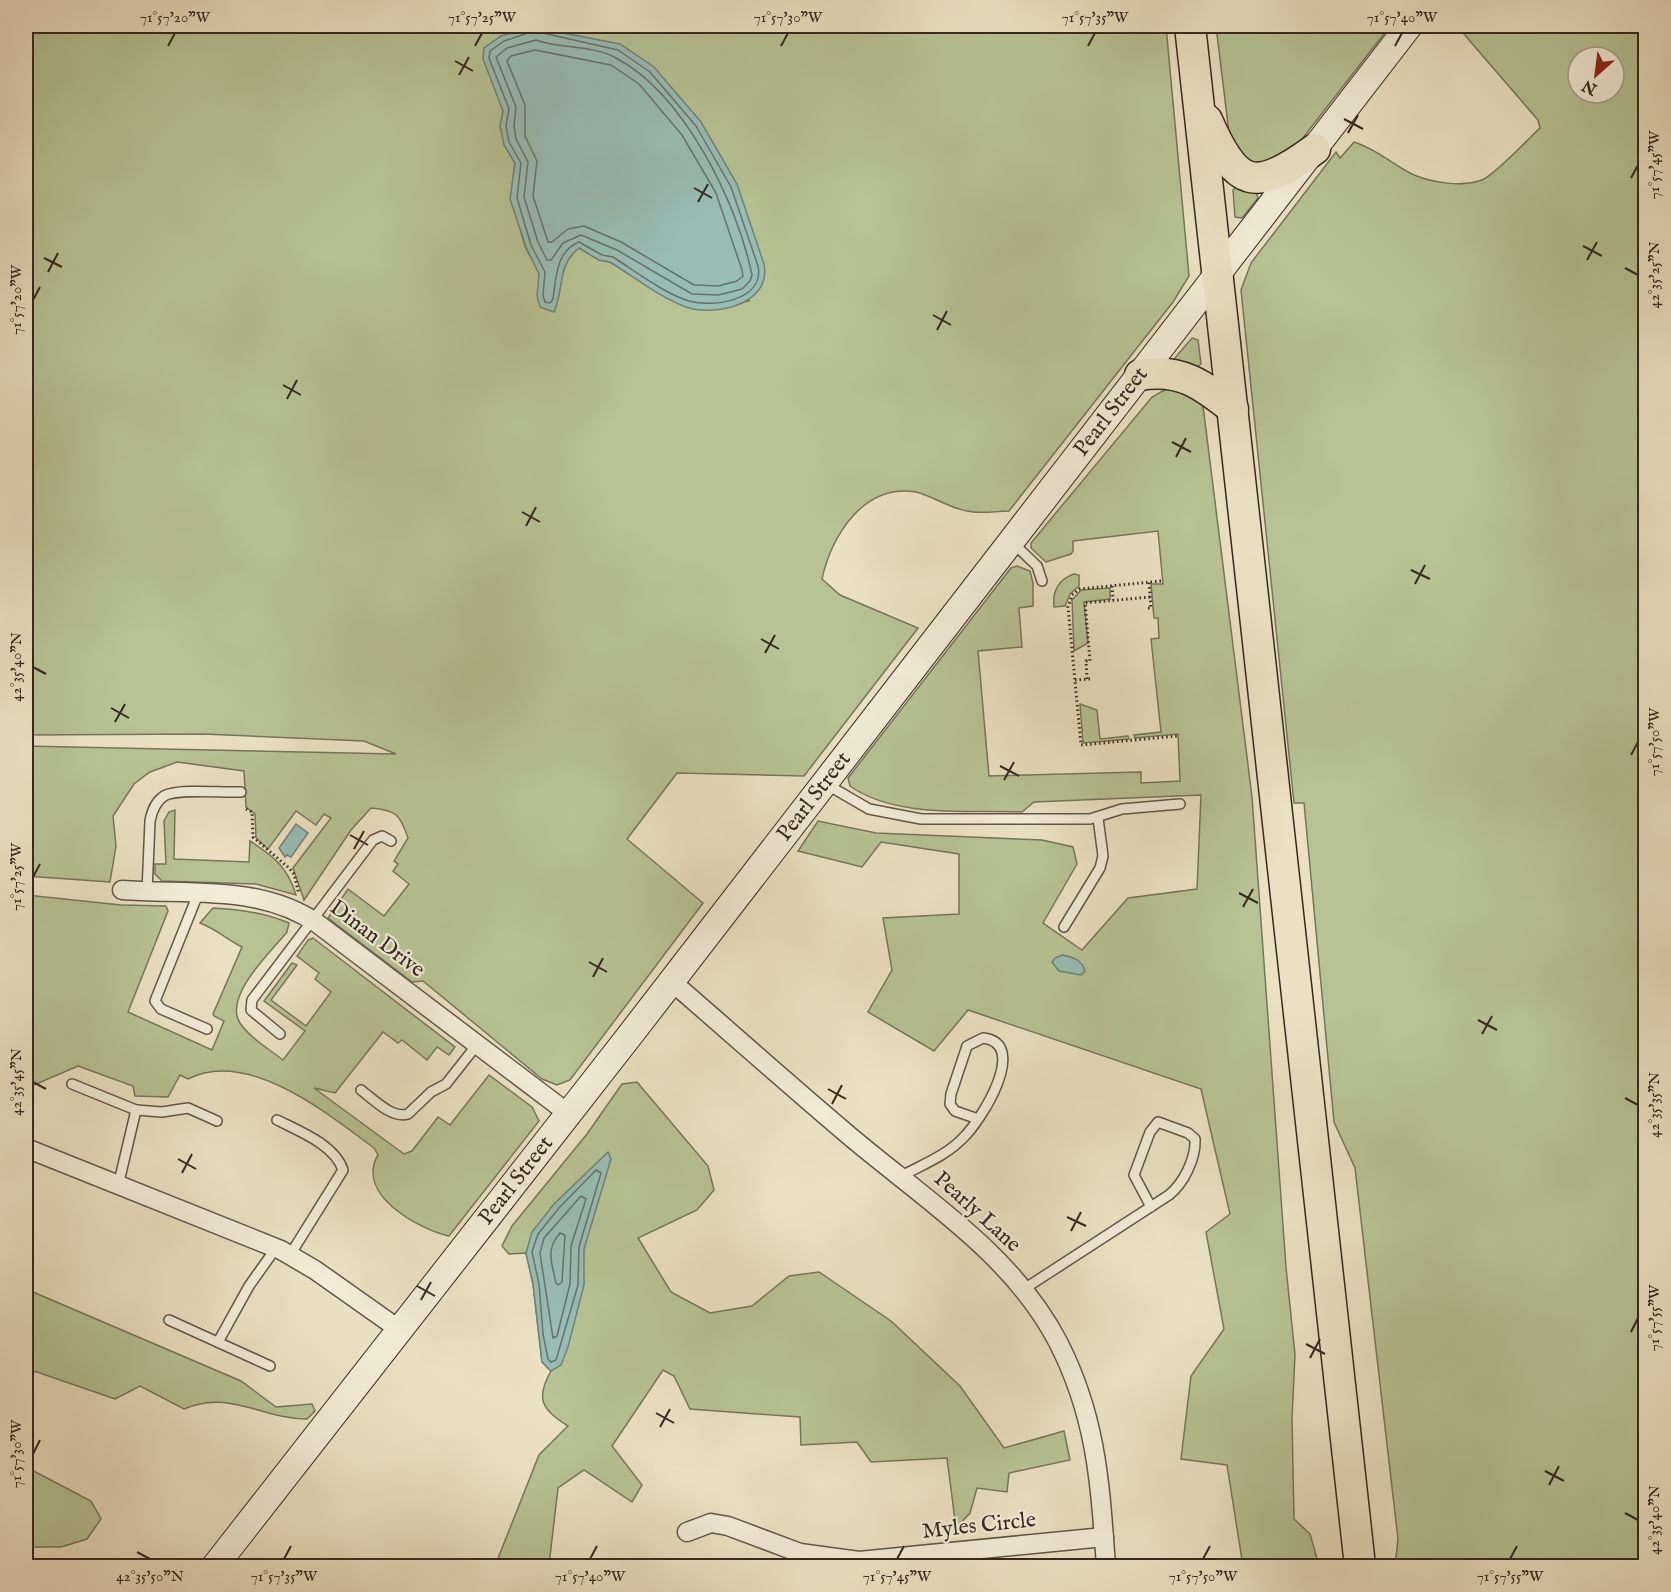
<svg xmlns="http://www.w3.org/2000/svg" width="1671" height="1592" font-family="'IM FELL English',serif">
	<rect width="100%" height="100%" fill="#ebe1c2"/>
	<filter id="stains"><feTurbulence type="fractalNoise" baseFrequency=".00333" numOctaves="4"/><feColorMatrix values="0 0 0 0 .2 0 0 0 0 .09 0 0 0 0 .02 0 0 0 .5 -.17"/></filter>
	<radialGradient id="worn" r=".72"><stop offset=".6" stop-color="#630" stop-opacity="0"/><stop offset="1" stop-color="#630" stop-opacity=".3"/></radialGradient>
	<!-- green -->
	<g fill="#b7c394" stroke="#76765b" stroke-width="1.5" fill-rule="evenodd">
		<path d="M 26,26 L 1166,26 L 1189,276 L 1173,302 L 1009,511 C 996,511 980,514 967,511 C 949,508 933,496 916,492 C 864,483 831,536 822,579 L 840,595 L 918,628 L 804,776 L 677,773 L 627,839 L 703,903 L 570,1080 L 557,1085 L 542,1079 L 423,981 L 412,982 L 328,918 L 348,889 L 384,916 L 409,884 L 393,871 L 398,864 L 394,861 L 408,838 C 400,814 396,810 371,808 L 351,830 L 304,900 L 293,868 L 331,818 L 324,814 L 316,825 L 296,811 L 268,849 L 256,838 L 255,814 L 246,807 L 244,771 L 177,762 L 150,772 L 134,784 L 113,816 L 116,846 L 110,882 L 26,876 L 26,746 L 396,754 L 364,741 L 203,734 L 26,735 ZM 503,111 L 749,301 L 721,308 L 688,307 L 610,262 L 599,260 L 579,248 C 557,264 564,289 554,311 L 541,307 C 536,295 540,287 539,275 C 538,265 528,255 525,246 C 517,220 510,190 515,163 C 504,145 499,132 503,111 Z"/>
		<path d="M 1216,26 L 1390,26 L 1299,143 L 1264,169 L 1231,149 Z"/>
		<path d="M 1457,26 L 1645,26 L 1645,1566 L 1395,1566 L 1398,1539 L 1355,1168 L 1334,1122 L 1304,803 L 1294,803 L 1241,290 L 1251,263 L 1336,152 L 1340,158 L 1354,142 C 1377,149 1393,165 1414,175 C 1433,183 1463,187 1482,180 C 1495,175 1527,140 1540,128 L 1538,120 ZM 1578,57 L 1614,57 L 1614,93 L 1578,93 Z"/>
		<path d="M 1238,185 L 1255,190 L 1258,198 L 1242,218 L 1235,217 L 1233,190 Z"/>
		<path d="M 1192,338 L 1198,340 L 1201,364 L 1193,370 L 1178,367 L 1174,359 Z"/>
		<path d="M 1168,388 L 1199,398 L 1203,406 L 1252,797 L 1286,1267 L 1295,1355 L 1292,1419 L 1294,1519 L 1310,1534 L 1319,1566 L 1243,1566 L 1227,1465 L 1181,1459 L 1191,1376 L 1224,1329 L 1206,1232 L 1230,1214 L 1201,1089 L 968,1010 L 934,1051 L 868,1012 L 892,970 L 883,918 L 959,914 L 959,854 L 881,842 L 862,867 L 798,851 L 818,821 L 876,833 L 1042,840 L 1073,847 L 1077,864 L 1043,923 L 1082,950 L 1128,898 L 1197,889 L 1201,795 L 1034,802 L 1022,812 C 968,810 895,818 850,786 L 848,778 L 1011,568 L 1017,566 L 1030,571 L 1033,583 L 1033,606 L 1019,608 L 1022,647 L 978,651 L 989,776 L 1141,772 L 1141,783 L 1180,781 L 1178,734 L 1135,738 L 1134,735 L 1161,732 L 1151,639 L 1159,638 L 1158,618 L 1154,618 L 1151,584 L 1163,584 L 1158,531 L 1073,541 L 1073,551 L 1071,554 L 1046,562 L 1031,548 L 1031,543 L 1152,397 Z"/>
		<path d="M 1074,574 L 1079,575 L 1079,586 L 1070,594 L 1065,606 L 1054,607 C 1052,591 1059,579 1074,574 Z"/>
		<path d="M 1110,588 L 1110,599 L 1084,602 L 1088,643 L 1074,651 L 1072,600 L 1081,590 Z"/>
		<path d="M 1080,704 L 1097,710 L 1100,739 L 1128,736 L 1129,739 L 1083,743 Z"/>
		<path d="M 175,810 L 174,859 L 249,862 L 250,841 C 274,856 288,868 296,895 L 256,884 L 162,881 L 155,874 L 155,864 L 166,864 L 164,821 L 169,812 Z"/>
		<path d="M 26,895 L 121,905 L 166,906 L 168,911 L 128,1012 L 212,1050 L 224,1021 L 214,1016 L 213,1014 L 242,947 C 226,939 218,930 200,923 L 213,908 C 239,909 265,913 289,923 L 287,932 C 271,952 223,996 240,1023 C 250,1038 269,1049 283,1060 L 305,1031 L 264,1001 L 292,963 L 297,965 L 271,1000 L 306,1026 L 331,992 L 315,979 L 319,973 L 297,956 L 308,940 L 313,938 L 455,1047 L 449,1055 L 437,1047 L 427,1060 L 402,1040 L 398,1043 L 383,1032 L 335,1093 L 314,1088 L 404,1154 L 412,1151 L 438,1117 L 450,1125 L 489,1075 L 532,1107 L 539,1121 L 449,1236 C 418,1229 355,1194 378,1155 L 374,1148 C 328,1114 248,1048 188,1079 L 180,1075 L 168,1097 L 135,1096 L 133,1086 L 78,1066 L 34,1085 L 26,1083 Z"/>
		<path d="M 637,1082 L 708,1166 L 714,1190 L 697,1210 L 638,1238 L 671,1292 L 710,1313 L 752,1306 L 789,1276 L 819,1272 L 891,1321 L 960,1386 L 1004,1448 L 1064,1431 L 1070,1460 L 1009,1473 L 1007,1492 L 977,1488 L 970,1513 L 956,1528 L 947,1458 L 871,1462 L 857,1442 L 801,1445 L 800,1417 L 690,1409 L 674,1376 L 663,1370 L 612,1446 L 642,1485 L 632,1502 L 584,1470 L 558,1488 L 549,1565 L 552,1566 L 495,1566 L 539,1455 L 568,1426 C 542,1410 535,1399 551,1371 L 542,1362 L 533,1284 L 526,1253 L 509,1254 L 502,1246 L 512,1226 L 587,1134 L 622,1084 Z"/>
		<path d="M 26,1289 L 241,1381 L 276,1407 L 312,1404 L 315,1411 L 307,1419 C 262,1419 229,1389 184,1409 L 140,1386 L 115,1399 L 37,1372 L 26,1371 Z"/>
		<path d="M 26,1467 L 91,1501 L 101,1519 L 87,1539 L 61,1547 L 33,1547 L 26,1557 Z"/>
	</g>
	<!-- water -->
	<g fill="#98bdb5" stroke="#71817a" stroke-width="1.5">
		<path d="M 532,27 L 620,44 L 654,67 L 701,122 L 737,184 L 764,264 C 772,304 716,317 686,307 C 659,297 634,277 610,262 L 599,260 L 579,248 C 557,264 564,290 554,312 L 540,307 L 537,296 L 539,274 L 526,247 L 510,199 L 515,163 L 504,145 L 500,126 L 503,111 L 483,59 L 484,48 L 501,36 Z"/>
		<path d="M 296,824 L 308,833 L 291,857 L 287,855 L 285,857 L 279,848 Z"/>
		<path d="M 1062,955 C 1073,957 1082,960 1085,971 L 1081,975 L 1059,971 L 1052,962 L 1055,958 Z"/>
		<path d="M 608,1152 L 611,1159 L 584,1249 L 584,1285 L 568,1347 L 561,1365 L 551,1371 L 542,1362 L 533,1284 L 526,1253 L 532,1232 L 554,1204 Z"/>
	</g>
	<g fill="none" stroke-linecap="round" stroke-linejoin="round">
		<!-- shore -->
		<g stroke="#67726c" stroke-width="1.5">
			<path d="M 534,31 L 618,50 L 650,72 L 696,126 L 731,187 L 758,266 C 765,300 714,308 689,301 C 665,294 635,271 613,257 L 602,255 L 579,242 C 556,251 556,278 553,299 L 550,303 L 545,302 L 543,295 L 545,272 L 531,245 L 517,198 L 521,163 L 509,142 L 506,126 L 509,109 L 489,58 L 490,51 L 504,41 Z"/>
			<path d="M 536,40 C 561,49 593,45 616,58 C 684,94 737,202 752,275 L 750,281 L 742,289 L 719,295 L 692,294 L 617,250 L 581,235 L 563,243 L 551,260 L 547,260 L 538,242 L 524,197 L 528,162 L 516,139 L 514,126 L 516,107 L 496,57 L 507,48 Z"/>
			<path d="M 535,50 L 611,65 L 639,84 L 682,135 L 716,193 L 742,270 L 743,276 L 737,281 L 718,286 L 694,285 L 621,242 L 584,226 L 568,229 L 552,242 L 548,242 L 533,196 L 537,161 L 525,136 L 525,105 L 507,61 L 511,56 Z"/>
			<path d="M 596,1170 L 601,1173 L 579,1247 L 578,1285 L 556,1360 L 551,1362 L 548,1359 L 543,1334 L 539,1284 L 532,1252 L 538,1234 L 559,1208 Z"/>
			<path d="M 581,1196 L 586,1199 L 571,1246 L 570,1284 L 557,1336 L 553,1338 L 540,1253 L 544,1238 Z"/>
			<path d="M 560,1233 L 565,1235 L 562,1282 L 558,1285 L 556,1283 C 552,1263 545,1250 560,1233 Z"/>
		</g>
		<!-- service casing -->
		<g stroke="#63564a" stroke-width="12">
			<g id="service">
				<path d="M 1013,543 L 1037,566 L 1042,581"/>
				<path d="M 826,784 L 869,809 L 921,819 L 1090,819 L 1122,809 L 1180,804"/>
				<path d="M 147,892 L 150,821 C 152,811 155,802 164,796 C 178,788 223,793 241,792"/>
				<path d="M 198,894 L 155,1001 L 161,1009 L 207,1029"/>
				<path d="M 1064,927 L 1100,868 L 1103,856 L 1098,818"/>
				<path d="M 280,1034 L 251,1010 L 252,1000 L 373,840 L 382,836 L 391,841"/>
				<path d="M 72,1084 L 136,1110 L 118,1186"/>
				<path d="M 361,1090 C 373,1099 392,1119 408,1114 L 431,1092 L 446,1084 L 476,1046"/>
				<path d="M 136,1110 L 162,1112 L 188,1108 L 217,1121"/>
				<path d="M 277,1120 C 299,1131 335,1145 343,1170 L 290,1255"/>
				<path d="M 900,1177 C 921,1165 946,1156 963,1138 C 981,1121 1030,1043 983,1038 L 967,1046 L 951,1094 L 950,1104 L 955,1111 L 978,1119"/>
				<path d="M 1024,1289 L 1169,1195 C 1184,1183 1196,1158 1195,1139 L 1188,1133 L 1158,1122 L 1150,1132 L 1134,1175 L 1151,1207"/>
				<path d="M 169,1320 L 270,1366"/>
				<path d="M 218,1342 L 249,1286 L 276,1248"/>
			</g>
		</g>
		<!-- minor casing -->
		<g stroke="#63564a" stroke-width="21">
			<g id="minor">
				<path d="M 122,890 C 188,895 261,884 318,924 L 569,1114"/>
				<path d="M 671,981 C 730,1032 787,1083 846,1133 C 921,1197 1012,1253 1058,1342 C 1097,1418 1100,1484 1106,1566"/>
				<path d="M 26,1148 L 281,1250 L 315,1270 L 400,1330"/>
				<path d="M 687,1532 L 711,1523 L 728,1526 L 800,1553 L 859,1561 L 1104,1537"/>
			</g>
		</g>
		<!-- secondary casing -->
		<g stroke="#362822" stroke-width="28">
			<g id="secondary">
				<path id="s1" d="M 215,1566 L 627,1039 L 1409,26"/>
			</g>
		</g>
		<!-- trunk casing -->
		<g stroke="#362822" stroke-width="33">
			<g id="trunk">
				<path d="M 1190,26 L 1360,1566"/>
				<path d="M 1207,120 C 1237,189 1255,193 1315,149"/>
				<path d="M 1140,375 C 1181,368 1203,385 1233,409"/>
			</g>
		</g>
		<!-- path -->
		<g stroke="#362822" stroke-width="3" stroke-dasharray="1.5 3" stroke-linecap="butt">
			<path d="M 1161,581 L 1079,589 L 1072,595 L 1068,607 L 1081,745 L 1177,736"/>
			<path d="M 1112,586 L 1113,600"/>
			<path d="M 1148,608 L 1151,608 L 1149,582"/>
			<path d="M 1087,679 L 1086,661 L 1090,661 L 1085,603 L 1150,597"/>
			<path d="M 1075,680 L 1090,679"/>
			<path d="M 246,809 L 252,812 L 253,837 L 289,868 L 294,874 L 299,894"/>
		</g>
		<!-- service -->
		<use href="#service" stroke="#f2ecd7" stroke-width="9"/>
		<!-- minor -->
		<use href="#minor" stroke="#f2ecd7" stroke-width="18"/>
		<!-- secondary -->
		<use href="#secondary" stroke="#f2ecd7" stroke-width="26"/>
		<!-- trunk -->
		<use href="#trunk" stroke="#ebe1c2" stroke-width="30"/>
	</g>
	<!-- ticks -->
	<path fill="none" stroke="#362822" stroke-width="2" d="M 168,46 L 175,33M 475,46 L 482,33M 781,46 L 788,33M 1088,46 L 1095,33M 1395,46 L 1402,33M 455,61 L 473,71M 459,75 L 469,57M 1344,119 L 1363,129M 1348,133 L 1358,115M 1631,178 L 1638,165M 694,188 L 712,198M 698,202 L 708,184M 1583,246 L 1602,256M 44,258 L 62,267M 1587,260 L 1597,242M 1625,268 L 1638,275M 48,272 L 58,253M 33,300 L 40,287M 933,315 L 951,325M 937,330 L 947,311M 283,385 L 301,395M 287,399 L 297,380M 1172,442 L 1191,452M 1176,457 L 1186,438M 522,512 L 540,522M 526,526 L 536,507M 1411,570 L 1430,579M 1415,584 L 1425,565M 761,639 L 779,649M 765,653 L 775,635M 33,667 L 46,674M 111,708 L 129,718M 115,722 L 125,704M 1631,755 L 1638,742M 1000,766 L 1019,776M 1004,780 L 1014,762M 350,835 L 368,845M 354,849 L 364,831M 33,877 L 40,864M 1239,893 L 1258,903M 1243,907 L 1253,889M 589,962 L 607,972M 593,977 L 603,958M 1478,1020 L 1497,1030M 1482,1034 L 1492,1016M 33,1082 L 46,1089M 828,1089 L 846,1099M 1625,1098 L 1638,1105M 832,1104 L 842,1085M 178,1159 L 196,1169M 182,1173 L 192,1154M 1067,1217 L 1086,1226M 1071,1231 L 1081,1212M 417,1286 L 435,1296M 421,1300 L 431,1282M 1631,1332 L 1638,1318M 1306,1344 L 1325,1354M 1310,1358 L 1320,1339M 656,1413 L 674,1423M 660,1427 L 670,1409M 33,1454 L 40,1440M 1545,1471 L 1564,1481M 1549,1485 L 1559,1466M 1625,1513 L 1638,1520M 137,1552 L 150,1559M 284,1559 L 291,1546M 590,1559 L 597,1546M 897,1559 L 904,1546M 1203,1559 L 1210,1546M 1510,1559 L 1517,1546"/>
	<g text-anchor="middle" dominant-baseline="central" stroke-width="4.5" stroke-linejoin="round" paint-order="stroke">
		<!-- street labels -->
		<g font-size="22" fill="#362822" stroke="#f2ecd7">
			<text stroke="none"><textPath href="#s1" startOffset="1461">Pearl Street</textPath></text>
			<text stroke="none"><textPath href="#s1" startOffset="975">Pearl Street</textPath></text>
			<text transform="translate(377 939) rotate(37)">Dinan Drive</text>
			<text stroke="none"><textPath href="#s1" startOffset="489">Pearl Street</textPath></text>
			<text transform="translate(977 1212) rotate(42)">Pearly Lane</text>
			<text transform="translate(979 1526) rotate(-6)">Myles Circle</text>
		</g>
	</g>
	<!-- margin -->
	<rect width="1671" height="1592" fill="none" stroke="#ebe1c2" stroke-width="66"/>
	<!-- north arrow -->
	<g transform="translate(1596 75) rotate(208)"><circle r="28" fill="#f2ecd7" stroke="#a79e8f" stroke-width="1.5"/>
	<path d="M0-4.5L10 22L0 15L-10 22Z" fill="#8f2418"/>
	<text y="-9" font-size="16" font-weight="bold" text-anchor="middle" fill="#362822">N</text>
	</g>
	<rect x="33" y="33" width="1605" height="1526" fill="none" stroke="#362822" stroke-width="2"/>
	<g font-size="15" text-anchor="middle" fill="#362822">
		<text x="175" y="22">71°57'20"W</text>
		<text x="482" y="22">71°57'25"W</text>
		<text x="788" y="22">71°57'30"W</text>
		<text x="1095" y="22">71°57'35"W</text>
		<text x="1402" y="22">71°57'40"W</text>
		<text transform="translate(1654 165) rotate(-90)" y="5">71°57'45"W</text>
		<text transform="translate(1654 275) rotate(-90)" y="5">42°35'25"N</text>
		<text transform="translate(16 300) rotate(-90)" y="5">71°57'20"W</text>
		<text transform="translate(16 667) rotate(-90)" y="5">42°35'40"N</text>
		<text transform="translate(1654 742) rotate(-90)" y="5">71°57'50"W</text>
		<text transform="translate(16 877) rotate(-90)" y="5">71°57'25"W</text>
		<text transform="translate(16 1082) rotate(-90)" y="5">42°35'45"N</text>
		<text transform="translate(1654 1105) rotate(-90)" y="5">42°35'35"N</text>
		<text transform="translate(1654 1318) rotate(-90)" y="5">71°57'55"W</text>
		<text transform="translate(16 1454) rotate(-90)" y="5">71°57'30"W</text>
		<text transform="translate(1654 1520) rotate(-90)" y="5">42°35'40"N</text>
		<text x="150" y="1581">42°35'50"N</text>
		<text x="284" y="1581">71°57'35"W</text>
		<text x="590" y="1581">71°57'40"W</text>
		<text x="897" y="1581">71°57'45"W</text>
		<text x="1203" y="1581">71°57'50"W</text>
		<text x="1510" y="1581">71°57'55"W</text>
	</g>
	<rect width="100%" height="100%" filter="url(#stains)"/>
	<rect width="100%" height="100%" fill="url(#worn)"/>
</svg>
